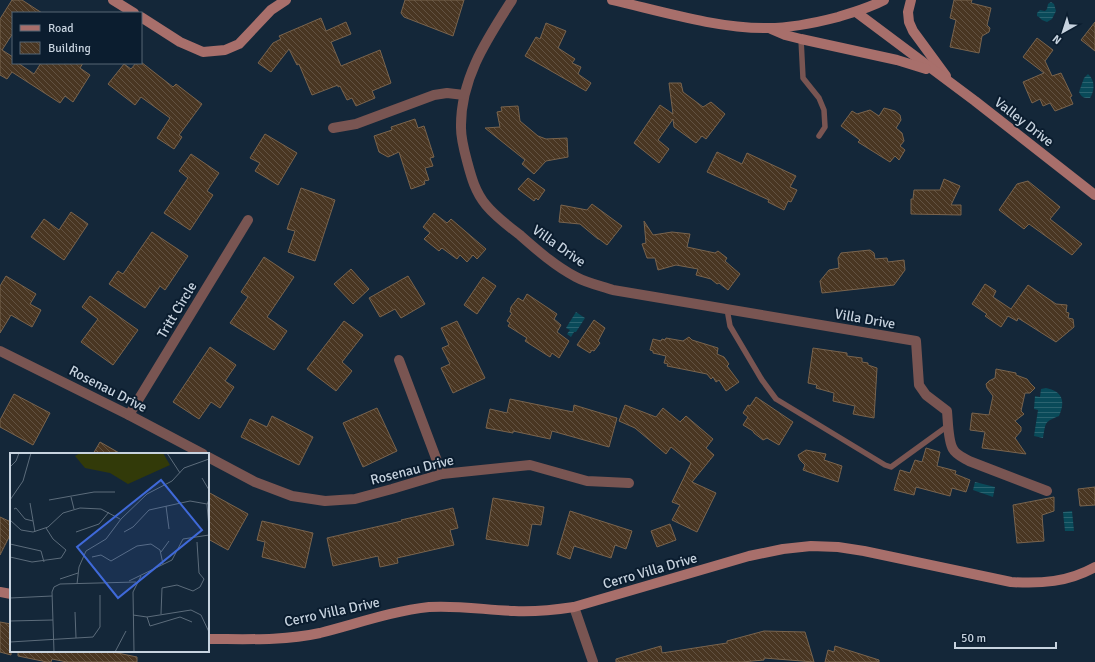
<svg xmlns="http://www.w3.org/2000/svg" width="1095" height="662" font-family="Signika,sans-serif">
	<defs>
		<pattern id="water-rules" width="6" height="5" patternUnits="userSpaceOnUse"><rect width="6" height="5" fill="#094a59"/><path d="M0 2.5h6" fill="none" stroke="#2b6370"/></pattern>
		<pattern id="building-back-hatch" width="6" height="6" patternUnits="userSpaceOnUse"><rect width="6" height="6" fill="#493622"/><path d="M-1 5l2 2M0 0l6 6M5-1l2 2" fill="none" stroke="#625242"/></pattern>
	</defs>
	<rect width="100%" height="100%" fill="#142739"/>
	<!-- water -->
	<g fill="url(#water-rules)">
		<path d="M 1051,2 L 1054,4 L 1056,11 L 1052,19 L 1047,22 L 1042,20 L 1039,17 L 1037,16 L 1037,13 L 1040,10 L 1045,11 L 1047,9 L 1048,4 Z"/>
		<path d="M 1088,74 C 1095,80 1095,90 1090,98 C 1084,98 1082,98 1079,92 L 1084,78 Z"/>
		<path d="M 576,312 L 585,318 L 576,332 L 574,332 L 571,337 L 567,334 L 570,330 L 566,328 Z"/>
		<path d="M 1046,388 C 1062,391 1066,401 1059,416 C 1044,422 1046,422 1043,438 L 1034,436 L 1038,410 L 1034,409 L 1035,396 L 1040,397 L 1041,389 Z"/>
		<path d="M 975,482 L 995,487 L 993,497 L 973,490 Z"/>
		<path d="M 1072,511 L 1074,531 L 1065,531 L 1063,512 Z"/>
	</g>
	<!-- building -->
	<g fill="url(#building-back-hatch)" stroke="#79644e">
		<path d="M 12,0 L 22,0 L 42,13 L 13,13 L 13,33 L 2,50 L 13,57 L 13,63 L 18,63 L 34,74 L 41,63 L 83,63 L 80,68 L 90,75 L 73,102 L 65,96 L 60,103 L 12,72 L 7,79 L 0,75 L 0,19 Z"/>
		<path d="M 405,0 L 464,0 L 453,36 L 404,17 L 401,13 Z"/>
		<path d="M 954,0 L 972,0 L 971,3 L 991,8 L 987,25 L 990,28 L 989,32 L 982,36 L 979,53 L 950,47 L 956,20 L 950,18 Z"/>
		<path d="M 321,18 L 326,31 L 346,22 L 351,34 L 331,42 L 341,66 L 380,50 L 391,83 L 372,91 L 375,98 L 356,106 L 352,98 L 347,100 L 340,86 L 338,87 L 338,85 L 312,95 L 299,64 L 297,65 L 289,49 L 271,72 L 258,63 L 273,43 L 281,39 L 279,36 Z"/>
		<path d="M 1095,22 L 1095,51 L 1081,40 Z"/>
		<path d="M 546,23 L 566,31 L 558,48 L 575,59 L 572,63 L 581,67 L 578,74 L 591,83 L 586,91 L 525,56 L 536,37 L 540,39 Z"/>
		<path d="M 1037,38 L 1053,50 L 1045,61 L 1052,76 L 1061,73 L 1072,96 L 1070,97 L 1073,104 L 1055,111 L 1050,103 L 1043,106 L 1040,99 L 1032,103 L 1023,82 L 1044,73 L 1023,57 Z"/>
		<path d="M 141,62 L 173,87 L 176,84 L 202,104 L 179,135 L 182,137 L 174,149 L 157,138 L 170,118 L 141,97 L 135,105 L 108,84 L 124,64 L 131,69 L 136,63 L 141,63 Z"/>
		<path d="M 669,83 L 681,83 L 683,92 L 703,107 L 711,102 L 725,114 L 706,139 L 702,136 L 696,143 L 674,127 L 673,119 L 658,140 L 669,149 L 659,163 L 634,143 L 660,105 L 673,114 Z"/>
		<path d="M 518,106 L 520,121 L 538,136 L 546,139 L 567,138 L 568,157 L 546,161 L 534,174 L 522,164 L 525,160 L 485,128 L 500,127 L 497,112 L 502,111 L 501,107 Z"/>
		<path d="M 884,108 L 895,111 L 900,115 L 901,120 L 896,128 L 902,133 L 904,141 L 900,146 L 905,150 L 899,160 L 895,156 L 890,162 L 858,142 L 860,140 L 841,126 L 852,111 L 857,114 L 870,110 L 879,116 Z"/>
		<path d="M 415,119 L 418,128 L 424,126 L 434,157 L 430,158 L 433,166 L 425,168 L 429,180 L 424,181 L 425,184 L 411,189 L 399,152 L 388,157 L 379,152 L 374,136 L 392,130 L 391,127 Z"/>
		<path d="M 265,134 L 297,153 L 278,185 L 255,171 L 260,163 L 250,158 Z"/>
		<path d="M 717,152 L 742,164 L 747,153 L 796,176 L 790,187 L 797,190 L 791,202 L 788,201 L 784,210 L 768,202 L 769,200 L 707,172 Z"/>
		<path d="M 191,154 L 219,173 L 207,191 L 213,195 L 190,230 L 164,213 L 188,178 L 179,171 Z"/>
		<path d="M 528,178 L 545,190 L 538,200 L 536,198 L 534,201 L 518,189 Z"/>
		<path d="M 944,179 L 960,186 L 951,205 L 961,205 L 961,215 L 911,214 L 911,199 L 913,199 L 914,190 L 940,190 Z"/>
		<path d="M 1028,181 L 1060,207 L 1050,219 L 1082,244 L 1072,255 L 1029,224 L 1024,229 L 999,210 L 1017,184 Z"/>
		<path d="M 301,188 L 335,200 L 315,261 L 288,252 L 295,231 L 287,229 Z"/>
		<path d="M 592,204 L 622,226 L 607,245 L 599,239 L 598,239 L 580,224 L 559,222 L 561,205 L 587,210 Z"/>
		<path d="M 71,212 L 88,224 L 64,260 L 31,237 L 44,219 L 59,230 Z"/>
		<path d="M 434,213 L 447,223 L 451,219 L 486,249 L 477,259 L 473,255 L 467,262 L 460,255 L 457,259 L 442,248 L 439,251 L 424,239 L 430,233 L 423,227 Z"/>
		<path d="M 644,221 L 653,235 L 672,232 L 690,234 L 687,247 L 715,253 L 718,251 L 727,258 L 725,261 L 740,274 L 728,290 L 719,283 L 717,284 L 711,279 L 696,275 L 698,269 L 676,265 L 658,270 L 655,258 L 647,258 L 642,244 L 646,243 Z"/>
		<path d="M 152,232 L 188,256 L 165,290 L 160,286 L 145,308 L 109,284 L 118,271 L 123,274 Z"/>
		<path d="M 870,250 L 874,253 L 875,259 L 887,258 L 888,262 L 904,260 L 905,270 L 894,285 L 822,293 L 820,281 L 829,270 L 839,268 L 838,258 L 841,253 Z"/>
		<path d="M 264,257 L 294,277 L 267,317 L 287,331 L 274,350 L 230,323 L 248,297 L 241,292 Z"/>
		<path d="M 351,269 L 369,289 L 353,304 L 334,284 Z"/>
		<path d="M 6,276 L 36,294 L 30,304 L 41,310 L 32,327 L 11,315 L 0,333 L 0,286 Z"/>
		<path d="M 408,276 L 425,304 L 401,318 L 395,309 L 380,317 L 369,298 Z"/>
		<path d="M 483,277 L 496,286 L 477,314 L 464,305 Z"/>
		<path d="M 985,284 L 996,291 L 993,297 L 1011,309 L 1028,285 L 1056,304 L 1067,305 L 1066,312 L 1069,313 L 1068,318 L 1073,319 L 1074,327 L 1056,342 L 1018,318 L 1017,321 L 1008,316 L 1001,327 L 985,316 L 987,314 L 972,304 Z"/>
		<path d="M 527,294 L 557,314 L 554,319 L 561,325 L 557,332 L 569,341 L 559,358 L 552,353 L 550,357 L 525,341 L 527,338 L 508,326 L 510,323 L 507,321 L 512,313 L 510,312 L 511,307 L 518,298 L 523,301 Z"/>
		<path d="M 90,296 L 138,330 L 113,365 L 81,342 L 98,319 L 82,307 Z"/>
		<path d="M 594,320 L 605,328 L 598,341 L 600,343 L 594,351 L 592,350 L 590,353 L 577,345 Z"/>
		<path d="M 344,321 L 363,335 L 342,362 L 352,371 L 336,391 L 307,369 Z"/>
		<path d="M 457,321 L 485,378 L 453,393 L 441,368 L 450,364 L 442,348 L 449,345 L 441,328 Z"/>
		<path d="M 689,337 L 692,340 L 718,348 L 717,354 L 724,357 L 729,364 L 727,366 L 739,382 L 726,391 L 719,380 L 716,382 L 713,377 L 711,379 L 707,374 L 667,366 L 668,364 L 664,363 L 666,356 L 653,353 L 653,351 L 650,350 L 653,339 L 661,341 L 662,339 L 665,340 L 666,338 L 683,341 Z"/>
		<path d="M 210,347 L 236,365 L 225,381 L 234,387 L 220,408 L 211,402 L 199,419 L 173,402 Z"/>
		<path d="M 813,348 L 847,353 L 847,356 L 862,358 L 862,362 L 868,363 L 868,365 L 877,368 L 874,418 L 853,414 L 855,406 L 833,401 L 834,393 L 816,388 L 817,385 L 808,383 Z"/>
		<path d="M 996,369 L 1016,373 L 1016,375 L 1027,379 L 1030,383 L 1035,388 L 1030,393 L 1025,393 L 1021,411 L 1024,414 L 1015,421 L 1021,427 L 1021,431 L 1015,438 L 1026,454 L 982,448 L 985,432 L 970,430 L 972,413 L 989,415 L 993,396 L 987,388 L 986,384 L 989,381 L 995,378 Z"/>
		<path d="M 14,394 L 50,413 L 33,445 L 0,427 L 0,420 Z"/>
		<path d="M 756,397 L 793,422 L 779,445 L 767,438 L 763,440 L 754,433 L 753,431 L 743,425 L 748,417 L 743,413 L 748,405 L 750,406 Z"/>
		<path d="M 510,399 L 573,412 L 574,405 L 617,418 L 609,447 L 552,431 L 550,439 L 513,431 L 513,433 L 486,428 L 490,409 L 507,413 Z"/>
		<path d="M 625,405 L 656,417 L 663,408 L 680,422 L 686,416 L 713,439 L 706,448 L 714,455 L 692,482 L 716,493 L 697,532 L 672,520 L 680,505 L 672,502 L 691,463 L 671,447 L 666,454 L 635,428 L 619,421 Z"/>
		<path d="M 377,408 L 397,451 L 363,467 L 343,423 Z"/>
		<path d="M 272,416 L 313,437 L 299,465 L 241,437 L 250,419 L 267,427 Z"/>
		<path d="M 100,442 L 121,454 L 93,454 Z"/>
		<path d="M 926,448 L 940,452 L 937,466 L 956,471 L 955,474 L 970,480 L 966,492 L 952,488 L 950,496 L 916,487 L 914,495 L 894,490 L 900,470 L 910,473 L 915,460 L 922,462 Z"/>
		<path d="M 806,450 L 826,454 L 824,460 L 842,466 L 838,482 L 803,470 L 805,465 L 800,460 L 798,455 Z"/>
		<path d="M 1095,487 L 1095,505 L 1080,506 L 1078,489 Z"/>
		<path d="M 208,492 L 248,514 L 228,550 L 208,539 Z"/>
		<path d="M 1054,497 L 1054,511 L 1042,515 L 1044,541 L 1017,543 L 1013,505 Z"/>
		<path d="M 493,498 L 544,507 L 541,525 L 532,524 L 528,546 L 486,539 Z"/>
		<path d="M 453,508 L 458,528 L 450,530 L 454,545 L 397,558 L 398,563 L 380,567 L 378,556 L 333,566 L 327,538 L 402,521 L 401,520 Z"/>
		<path d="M 570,511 L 632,531 L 626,549 L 615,545 L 611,558 L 574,546 L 570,559 L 557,554 Z"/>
		<path d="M 0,517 L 11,522 L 11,533 L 0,555 Z"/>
		<path d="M 262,521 L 313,533 L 305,568 L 262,557 L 265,542 L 257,540 Z"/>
		<path d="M 670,524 L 676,540 L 657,547 L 651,531 Z"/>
		<path d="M 0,622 L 11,624 L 11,655 L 0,652 Z"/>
		<path d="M 764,631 L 805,632 L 814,662 L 764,658 L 764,660 L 742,662 L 616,662 L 616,659 L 661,646 L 662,653 L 727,643 L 727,641 Z"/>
		<path d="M 835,646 L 879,660 L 879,662 L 825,662 L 828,650 L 834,652 Z"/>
		<path d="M 18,651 L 108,651 L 137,657 L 137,662 L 67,662 L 52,659 L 51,662 L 47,662 L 18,656 Z"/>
	</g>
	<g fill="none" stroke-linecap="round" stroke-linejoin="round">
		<!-- lane -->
		<g stroke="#795552" stroke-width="5.5">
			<path d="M 801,39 L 803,78 L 819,98 L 824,110 L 825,127 L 819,136"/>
			<path d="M 727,309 L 730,326 L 762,380 L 776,399 L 885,465 L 891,467 L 949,425"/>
		</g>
		<!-- street -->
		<g stroke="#795552" stroke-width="10">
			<path d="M 512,0 C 487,39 460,79 461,128 C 461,139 464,150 467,161 C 471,176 475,192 486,205 C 495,216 508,226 520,235 C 537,250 555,266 576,277 C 587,283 601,286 613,290 L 916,341 L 919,385 L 926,395 L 947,411 C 948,421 948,441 953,449 C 956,455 964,458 969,461 L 1047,491"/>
			<path d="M 333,128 L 356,124 L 434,95 L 447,93 L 464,95"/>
			<path d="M 0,351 L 129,415 L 203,454"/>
			<path d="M 399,360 L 442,474"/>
			<path d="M 129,415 L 248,220"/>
			<path d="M 208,457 L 255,482 L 292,496 L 325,501 L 355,499 L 392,489 L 442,474 L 530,465 L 587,481 L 629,483"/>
			<path d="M 574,607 L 593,662"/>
		</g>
		<!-- secondary -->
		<g stroke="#a86f6b" stroke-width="10">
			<path d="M 113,0 L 134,13"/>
			<path d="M 612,0 C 660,11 719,29 768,28 C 792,28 815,23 838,17 C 854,12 869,8 884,0"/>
			<path d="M 911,0 L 908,12 L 909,22 L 913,31 L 946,76"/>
			<path d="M 856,12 L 975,101 L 1095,195"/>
			<path d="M 141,17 L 180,42 L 203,52 L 225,50 L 239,44 L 271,10 L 286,0"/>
			<path d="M 771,29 L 785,35 L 801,39 L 897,60 L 926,69"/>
			<path d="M 0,592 L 11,594"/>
			<path d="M 208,639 C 245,639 283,641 320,633 C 356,624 392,611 429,607 C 457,605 486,610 514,611 C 534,612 554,610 574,607 L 749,556 L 783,549 L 811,546 L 838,547 L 864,551 L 1011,582 C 1041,584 1068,582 1095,567"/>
		</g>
	</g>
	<g text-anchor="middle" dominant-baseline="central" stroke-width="4" stroke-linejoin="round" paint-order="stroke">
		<!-- street labels -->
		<g font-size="14" fill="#c7d3df" stroke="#0b1d2f">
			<text transform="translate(1024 122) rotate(38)">Valley Drive</text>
			<text transform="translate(559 246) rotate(35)">Villa Drive</text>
			<text transform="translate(177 310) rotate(-59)">Tritt Circle</text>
			<text transform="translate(865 319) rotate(10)">Villa Drive</text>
			<text transform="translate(108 389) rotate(27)">Rosenau Drive</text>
			<text transform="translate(412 470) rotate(-14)">Rosenau Drive</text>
			<text transform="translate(650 571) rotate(-16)">Cerro Villa Drive</text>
			<text transform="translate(332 612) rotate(-12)">Cerro Villa Drive</text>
		</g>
	</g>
	<!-- overview -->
	<g transform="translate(10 453)">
		<rect width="199" height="199" fill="#142739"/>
		<path d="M 70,0 L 153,0 L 160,12 L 118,31 L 100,20 L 75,15 L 65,3 Z" fill="#323a09"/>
		<path fill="none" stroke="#5c6c7b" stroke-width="1" d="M 157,0 L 170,20M 0,14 L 6,8 L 9,0M 192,25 L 199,37M 61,44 L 64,56M 199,46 L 197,52 L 199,74M 0,47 L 13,28 L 21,0M 39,47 L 84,39 L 105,39M 20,50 L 25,79M 156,53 L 159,76M 4,56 L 6,55 L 15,66 L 23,68M 0,67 L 11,77 L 23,79 L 38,74 L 53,60 L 70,55 L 91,56 L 110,66M 66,79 L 89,71 L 99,59M 114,79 L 123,74 L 139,57 L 180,48 L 197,51M 187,89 L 189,120 L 194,126M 0,91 L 31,98 L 34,109M 151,99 L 159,88M 0,104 L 22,109 L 51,105 L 56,97 L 43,86 L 36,75M 82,104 L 91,102 L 101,108 L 127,93 L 141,91 L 150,97 L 153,111M 50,126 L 68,120M 119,128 L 162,107 L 173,86 L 199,82M 67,131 L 69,114 L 76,98 L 96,86 L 111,66 L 137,41 L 162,28 L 174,15 L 199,6M 0,145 L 42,143M 65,159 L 66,185M 151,161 L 152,135 L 167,132 L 183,138 L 190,134 L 194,126M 123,162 L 137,164 L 181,157 L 191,162 L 199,179M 137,164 L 140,173 L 170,164 L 182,169M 0,168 L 43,167M 0,189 L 83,184 L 90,174 L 90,142M 44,199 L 42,139 L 44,134 L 50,131 L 126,129M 105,199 L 116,178M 124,199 L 123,139 L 131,123"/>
		<path fill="#3f69d9" fill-opacity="0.15" stroke="#3f69d9" stroke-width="2" d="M 151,27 L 192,77 L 108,145 L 67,94 Z"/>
		<rect width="199" height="199" fill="none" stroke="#c7d3df" stroke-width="2"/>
	</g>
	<!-- legend -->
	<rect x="12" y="12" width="130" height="52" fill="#0b1d2f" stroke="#566675"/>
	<rect x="20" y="25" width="20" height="6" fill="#a86f6b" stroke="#566675"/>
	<text x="48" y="32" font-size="12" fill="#c7d3df">Road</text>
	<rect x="20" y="42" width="20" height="12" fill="url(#building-back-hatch)" stroke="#566675"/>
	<text x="48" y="52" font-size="12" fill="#c7d3df">Building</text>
	<!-- north arrow -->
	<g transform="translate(1063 32) rotate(219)" stroke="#0b1d2f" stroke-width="3" paint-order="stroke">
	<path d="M0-3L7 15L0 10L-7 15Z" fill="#c7d3df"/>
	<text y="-6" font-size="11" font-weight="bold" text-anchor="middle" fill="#c7d3df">N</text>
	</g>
	<!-- scale -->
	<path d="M955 642v6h101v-6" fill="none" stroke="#c7d3df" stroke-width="2"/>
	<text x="961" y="642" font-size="12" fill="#c7d3df" stroke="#0b1d2f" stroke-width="3" paint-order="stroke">50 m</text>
</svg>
